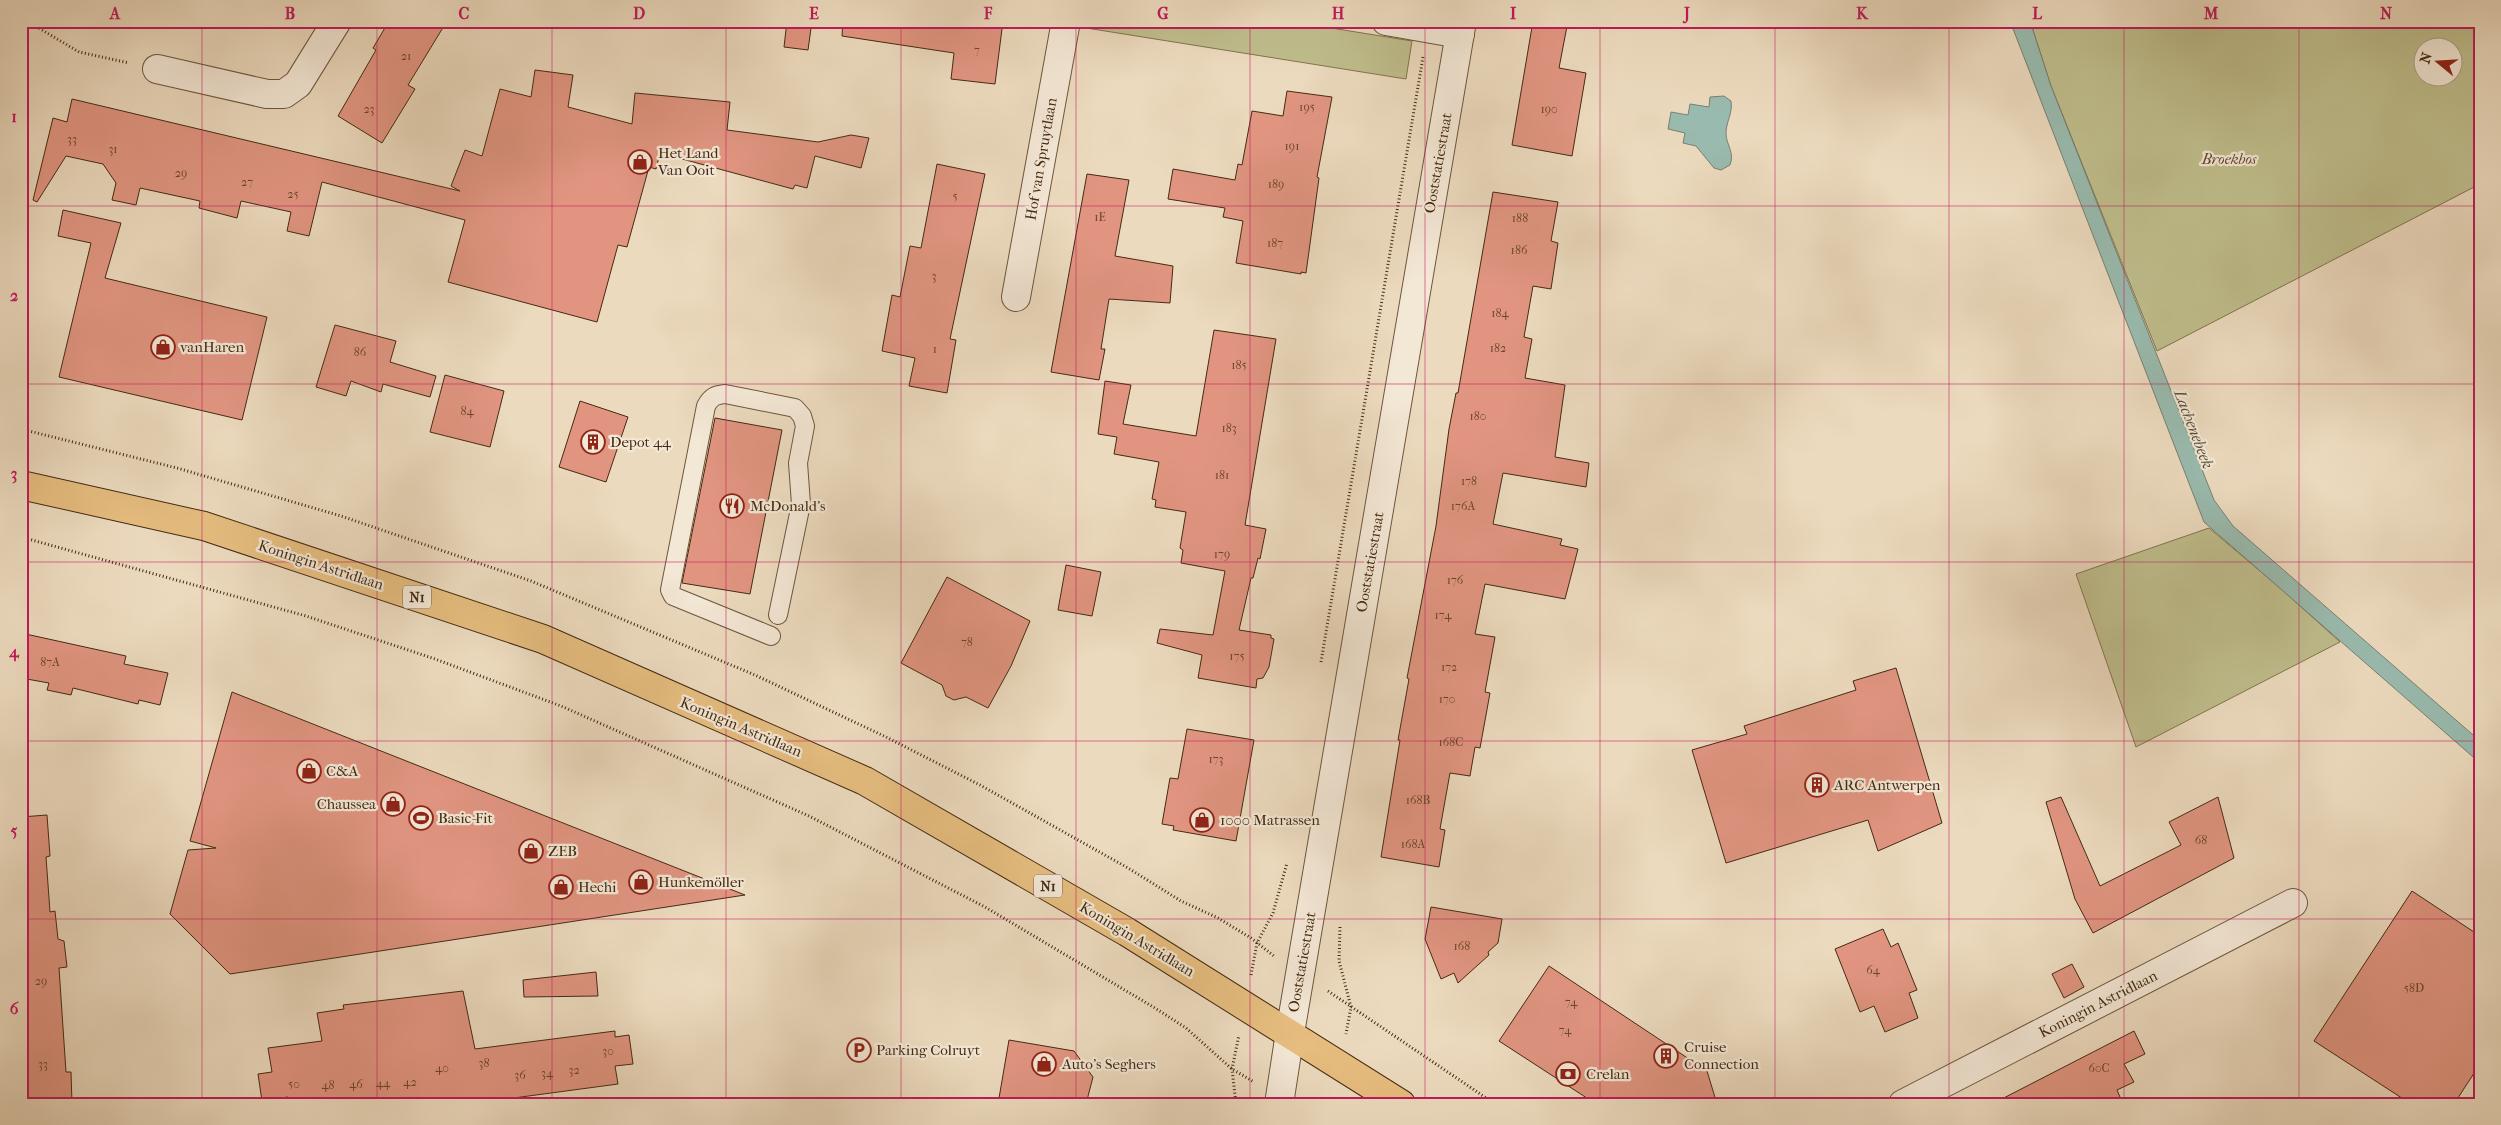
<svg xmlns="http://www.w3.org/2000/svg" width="2501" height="1125" font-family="'IM FELL French Canon',serif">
	<rect width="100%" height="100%" fill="#ecdabe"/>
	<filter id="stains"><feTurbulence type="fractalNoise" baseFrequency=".004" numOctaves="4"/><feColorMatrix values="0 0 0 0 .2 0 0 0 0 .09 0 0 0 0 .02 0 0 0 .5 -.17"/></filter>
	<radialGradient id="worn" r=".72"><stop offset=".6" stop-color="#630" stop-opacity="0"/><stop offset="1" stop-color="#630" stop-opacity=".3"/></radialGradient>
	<!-- green -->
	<g fill="#bfbd8c" stroke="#82744f" fill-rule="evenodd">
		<path d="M 1081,21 L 1288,21 L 1412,41 L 1406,79 L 1080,27 Z"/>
		<path d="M 2030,21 L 2480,21 L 2480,184 L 2157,351 L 2051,86 ZM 2424,48 L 2454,48 L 2454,78 L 2424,78 Z"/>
		<path d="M 2209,528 L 2279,587 L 2340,642 L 2136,747 L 2076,574 Z"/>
	</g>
	<!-- water -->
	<g fill="#99bbaf" stroke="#778170">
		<path d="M 2010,21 L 2030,21 L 2051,86 L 2214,500 L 2233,526 L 2480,741 L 2480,763 L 2204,522 Z"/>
		<path d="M 1724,96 L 1731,101 C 1733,113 1726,122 1726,133 C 1726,145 1735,152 1730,165 L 1721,170 L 1714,168 L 1696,146 L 1683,143 L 1685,133 L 1668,129 L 1671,112 L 1688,115 L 1690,104 L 1709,107 L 1710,97 Z"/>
	</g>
	<!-- building -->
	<g fill="#e19581" stroke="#442a12">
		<path d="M 389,21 L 447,21 L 408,85 L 415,89 L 382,143 L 338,116 L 376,50 L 373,48 Z"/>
		<path d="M 787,21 L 812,21 L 808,50 L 784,47 Z"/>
		<path d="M 843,21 L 1003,21 L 995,84 L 951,79 L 954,53 L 842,36 Z"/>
		<path d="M 1533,21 L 1568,21 L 1559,68 L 1586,73 L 1572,156 L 1512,145 Z"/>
		<path d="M 535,70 L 573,75 L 568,107 L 632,124 L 635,93 L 730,102 L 727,130 L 818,142 L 851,135 L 869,138 L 861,168 L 815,156 L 807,188 L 795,185 L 793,189 L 660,153 L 656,169 L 649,167 L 627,247 L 618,245 L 597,322 L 448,282 L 465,220 L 322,182 L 309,236 L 287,231 L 291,212 L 241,201 L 237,218 L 199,208 L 200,201 L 140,188 L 136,205 L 112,200 L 116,183 L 103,164 L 66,156 L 37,202 L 33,200 L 53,118 L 67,122 L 72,99 L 460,191 L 451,186 L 465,150 L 482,156 L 500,89 L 531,97 Z"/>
		<path d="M 1287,91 L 1332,97 L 1317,177 L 1319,178 L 1306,273 L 1301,272 L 1301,274 L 1236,263 L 1243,221 L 1223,217 L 1225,208 L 1168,199 L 1173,169 L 1235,180 L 1238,164 L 1242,165 L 1252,111 L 1283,116 Z"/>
		<path d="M 937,164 L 985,174 L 950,339 L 956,340 L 947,393 L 909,386 L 915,358 L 882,351 L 892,295 L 900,297 L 910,246 L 921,248 Z"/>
		<path d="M 1087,174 L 1129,180 L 1115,256 L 1173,266 L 1170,303 L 1109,299 L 1101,349 L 1105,349 L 1099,380 L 1051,372 Z"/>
		<path d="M 1493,192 L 1558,202 L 1551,241 L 1558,243 L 1551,289 L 1533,286 L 1524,337 L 1532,339 L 1525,378 L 1565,385 L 1555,457 L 1589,463 L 1586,487 L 1503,473 L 1493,524 L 1562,539 L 1560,545 L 1578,549 L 1565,599 L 1485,584 L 1475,634 L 1495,637 L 1485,692 L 1490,693 L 1480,748 L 1475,747 L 1470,776 L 1450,773 L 1440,829 L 1445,830 L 1439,867 L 1381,857 L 1400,740 L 1398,740 L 1409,679 L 1407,678 L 1436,526 L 1449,429 L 1456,393 L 1458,393 Z"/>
		<path d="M 63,210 L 121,223 L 105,278 L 267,317 L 242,420 L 59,377 L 91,243 L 58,236 Z"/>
		<path d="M 335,325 L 396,341 L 390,362 L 436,376 L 430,397 L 383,384 L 381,392 L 351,381 L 346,396 L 316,387 Z"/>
		<path d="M 1214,330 L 1276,339 L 1245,525 L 1266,529 L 1260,559 L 1258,558 L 1253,578 L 1251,578 L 1239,630 L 1271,635 L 1271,638 L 1274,639 L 1269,667 L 1263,678 L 1257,679 L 1256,688 L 1198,678 L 1202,655 L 1157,643 L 1160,629 L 1213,635 L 1225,571 L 1181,563 L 1183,550 L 1180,548 L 1186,512 L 1155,507 L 1156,500 L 1152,499 L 1159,462 L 1114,454 L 1117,437 L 1098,434 L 1105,381 L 1131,385 L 1123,424 L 1196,436 Z"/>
		<path d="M 445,375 L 504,391 L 490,447 L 430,432 Z"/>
		<path d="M 580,401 L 628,417 L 606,482 L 559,467 Z"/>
		<path d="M 715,418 L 782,430 L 750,594 L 682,583 Z"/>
		<path d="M 1066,565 L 1101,572 L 1092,616 L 1058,610 Z"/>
		<path d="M 947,577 L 1030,621 L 1011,666 L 988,708 L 966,697 L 954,700 L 946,696 L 942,685 L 901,663 Z"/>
		<path d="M 21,633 L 126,656 L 124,664 L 168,673 L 160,705 L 139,700 L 138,704 L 73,688 L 71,695 L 47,690 L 49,683 L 21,678 Z"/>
		<path d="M 1896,668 L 1942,823 L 1878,851 L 1868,820 L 1726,863 L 1692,750 L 1747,734 L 1744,726 L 1856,690 L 1853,681 Z"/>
		<path d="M 232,692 L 745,895 L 230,974 L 170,914 L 188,850 L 216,848 L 190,841 Z"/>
		<path d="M 1187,729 L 1254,740 L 1236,841 L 1173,830 L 1174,826 L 1162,824 L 1170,778 L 1178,779 Z"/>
		<path d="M 2061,797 L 2100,886 L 2181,845 L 2169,822 L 2218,797 L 2234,858 L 2093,933 L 2075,899 L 2046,802 Z"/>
		<path d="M 47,815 L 50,856 L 46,857 L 50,912 L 55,911 L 58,939 L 64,941 L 67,967 L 59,968 L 66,1072 L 71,1072 L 72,1104 L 21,1104 L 21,817 Z"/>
		<path d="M 2412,891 L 2480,936 L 2480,1064 L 2454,1104 L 2411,1104 L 2314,1041 Z"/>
		<path d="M 1431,907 L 1502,919 L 1498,943 L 1488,952 L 1489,955 L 1458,983 L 1454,973 L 1441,979 L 1425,939 Z"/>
		<path d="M 1883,929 L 1891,947 L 1898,943 L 1917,990 L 1909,993 L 1918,1018 L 1885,1032 L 1874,1006 L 1860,1012 L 1835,949 Z"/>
		<path d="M 2072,964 L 2084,987 L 2064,998 L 2052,974 Z"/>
		<path d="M 1549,966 L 1707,1071 L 1717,1104 L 1596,1104 L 1499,1041 Z"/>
		<path d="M 596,972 L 598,996 L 524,997 L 523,980 Z"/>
		<path d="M 463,991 L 475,1049 L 615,1031 L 615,1037 L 629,1035 L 633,1064 L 615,1066 L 618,1084 L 469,1104 L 289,1104 L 288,1097 L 262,1101 L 258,1074 L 272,1072 L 268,1048 L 322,1041 L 317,1013 L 344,1009 L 343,1005 Z"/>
		<path d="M 2134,1031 L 2145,1054 L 2124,1064 L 2134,1082 L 2117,1090 L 2120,1097 L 2106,1104 L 1992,1104 Z"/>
		<path d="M 1009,1040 L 1074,1051 L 1093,1077 L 1086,1104 L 998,1104 Z"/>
	</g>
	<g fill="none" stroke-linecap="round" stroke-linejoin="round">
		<!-- service casing -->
		<g stroke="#6e563d" stroke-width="20">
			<path id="service" d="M 771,636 L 673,596 L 670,590 L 706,406 C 711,397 715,395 725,394 L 795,408 L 802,416 L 805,426 L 798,463 L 801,504 L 778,615"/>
		</g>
		<!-- minor casing -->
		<g stroke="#6e563d" stroke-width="30">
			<g id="minor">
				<path d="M 1386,21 L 1460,34"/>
				<path d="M 157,69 L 267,94 L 284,94 L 298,84 L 337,21"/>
				<path d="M 1016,297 L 1066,21"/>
				<path d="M 1279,1104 L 1290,1033"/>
				<path d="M 1903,1104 L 2293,903"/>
			</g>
		</g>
		<!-- tertiary casing -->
		<g stroke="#6e563d" stroke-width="30">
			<path id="tertiary" d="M 1290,1033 L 1462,21"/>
		</g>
		<!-- primary casing -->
		<g stroke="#442a12" stroke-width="30">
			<path id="primary" d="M 21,485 L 204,526 L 543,639 L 865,781 L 1127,932 L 1401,1104"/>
		</g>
		<!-- path -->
		<g stroke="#442a12" stroke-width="3" stroke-dasharray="1 2.5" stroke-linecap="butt">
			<path d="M 27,21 L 79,52 L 129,63"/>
			<path d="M 21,429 L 177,468 L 341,516 L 531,581 L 755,675 L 886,737 L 980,785 L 1128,868 L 1181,901 L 1218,918 L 1251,938 L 1274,956"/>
			<path d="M 21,537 L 306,616 L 435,659 L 561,706 L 809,816 L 985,907 L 1155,1008 L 1186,1028 L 1232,1069 L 1254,1082"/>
			<path d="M 1321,662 L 1423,57"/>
			<path d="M 1340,927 L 1339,961 L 1351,1007 L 1346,1034"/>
			<path d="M 1251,975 L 1257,943 L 1273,913 L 1287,863"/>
			<path d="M 1328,991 L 1495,1104"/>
			<path d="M 1236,1104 L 1232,1069 L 1239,1035"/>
		</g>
		<!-- service -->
		<use href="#service" stroke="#f3e7d5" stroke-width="18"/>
		<!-- minor -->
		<use href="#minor" stroke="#f3e7d5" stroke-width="28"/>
		<!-- tertiary -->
		<use href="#tertiary" stroke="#f3e7d5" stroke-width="28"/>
		<!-- primary -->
		<use href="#primary" stroke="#e6bd7f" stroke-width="28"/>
	</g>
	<!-- grid -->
	<path fill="none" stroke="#c2185b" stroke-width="1" stroke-opacity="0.55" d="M 202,21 L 202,1104M 377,21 L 377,1104M 552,21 L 552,1104M 726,21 L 726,1104M 901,21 L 901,1104M 1076,21 L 1076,1104M 1250,21 L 1250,1104M 1425,21 L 1425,1104M 1600,21 L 1600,1104M 1775,21 L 1775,1104M 1949,21 L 1949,1104M 2124,21 L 2124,1104M 2299,21 L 2299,1104M 21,206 L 2480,206M 21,384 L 2480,384M 21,562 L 2480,562M 21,741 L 2480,741M 21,919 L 2480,919"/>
	<!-- icons -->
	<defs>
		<g id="shop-ring" transform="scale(1.25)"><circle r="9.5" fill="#f3e7d5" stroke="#8f2418" stroke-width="1.5"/><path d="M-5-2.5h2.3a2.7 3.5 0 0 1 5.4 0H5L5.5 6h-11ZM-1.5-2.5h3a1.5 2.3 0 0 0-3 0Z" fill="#8f2418"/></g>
		<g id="building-ring" transform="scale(1.25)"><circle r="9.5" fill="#f3e7d5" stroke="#8f2418" stroke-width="1.5"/><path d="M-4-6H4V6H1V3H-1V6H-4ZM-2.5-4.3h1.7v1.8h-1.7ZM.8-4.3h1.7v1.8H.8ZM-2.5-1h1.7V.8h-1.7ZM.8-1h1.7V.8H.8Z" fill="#8f2418"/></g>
		<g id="restaurant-ring" transform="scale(1.25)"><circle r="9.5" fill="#f3e7d5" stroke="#8f2418" stroke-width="1.5"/><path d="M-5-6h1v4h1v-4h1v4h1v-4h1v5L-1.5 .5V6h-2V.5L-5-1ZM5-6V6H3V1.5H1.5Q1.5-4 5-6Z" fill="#8f2418"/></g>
		<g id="stadium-ring" transform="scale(1.25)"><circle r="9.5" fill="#f3e7d5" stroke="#8f2418" stroke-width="1.5"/><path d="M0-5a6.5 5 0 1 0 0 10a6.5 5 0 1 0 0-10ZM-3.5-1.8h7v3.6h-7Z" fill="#8f2418"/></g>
		<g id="parking-ring" transform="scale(1.25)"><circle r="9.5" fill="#f3e7d5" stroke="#8f2418" stroke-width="1.5"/><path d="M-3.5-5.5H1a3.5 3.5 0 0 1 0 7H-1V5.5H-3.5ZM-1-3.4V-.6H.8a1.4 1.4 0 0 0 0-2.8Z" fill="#8f2418"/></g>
		<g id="bank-ring" transform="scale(1.25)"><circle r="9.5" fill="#f3e7d5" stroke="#8f2418" stroke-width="1.5"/><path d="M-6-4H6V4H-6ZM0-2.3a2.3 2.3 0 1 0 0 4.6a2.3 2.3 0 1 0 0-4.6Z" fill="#8f2418"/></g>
	</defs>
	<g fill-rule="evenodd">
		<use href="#shop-ring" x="640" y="162"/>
		<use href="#shop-ring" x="163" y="347"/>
		<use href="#building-ring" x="593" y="442"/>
		<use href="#restaurant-ring" x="732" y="506"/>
		<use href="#shop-ring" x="309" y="771"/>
		<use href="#building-ring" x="1817" y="785"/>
		<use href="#shop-ring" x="393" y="804"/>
		<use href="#stadium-ring" x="421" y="818"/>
		<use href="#shop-ring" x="1202" y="820"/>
		<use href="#shop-ring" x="531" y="851"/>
		<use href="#shop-ring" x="641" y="882"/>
		<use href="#shop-ring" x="561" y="887"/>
		<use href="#parking-ring" x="859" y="1050"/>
		<use href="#building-ring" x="1666" y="1056"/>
		<use href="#shop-ring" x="1044" y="1064"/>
		<use href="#bank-ring" x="1568" y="1074"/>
	</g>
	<g text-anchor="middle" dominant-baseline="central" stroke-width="4.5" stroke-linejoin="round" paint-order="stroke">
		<!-- number labels -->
		<g font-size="12" fill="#6b452e">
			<text x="977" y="50">7</text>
			<text x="406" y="56">21</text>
			<text x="1307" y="107">195</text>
			<text x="369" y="109">23</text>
			<text x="1549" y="109">190</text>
			<text x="72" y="139">33</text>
			<text x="1292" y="146">191</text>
			<text x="113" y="149">31</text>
			<text x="181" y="173">29</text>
			<text x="247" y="182">27</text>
			<text x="1276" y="184">189</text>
			<text x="293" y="194">25</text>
			<text x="955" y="196">5</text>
			<text x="1100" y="217">1E</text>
			<text x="1520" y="218">188</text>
			<text x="1275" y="243">187</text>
			<text x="1519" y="250">186</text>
			<text x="934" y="276">3</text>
			<text x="1500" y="313">184</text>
			<text x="1498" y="348">182</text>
			<text x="935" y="349">1</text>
			<text x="360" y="352">86</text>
			<text x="1239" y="365">185</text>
			<text x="467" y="411">84</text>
			<text x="1478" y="416">180</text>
			<text x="1229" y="428">183</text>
			<text x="1222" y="475">181</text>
			<text x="1469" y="481">178</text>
			<text x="1463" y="506">176A</text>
			<text x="1222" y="554">179</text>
			<text x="1455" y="580">176</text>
			<text x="1443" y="615">174</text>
			<text x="967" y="642">78</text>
			<text x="1237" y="656">175</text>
			<text x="50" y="662">87A</text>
			<text x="1449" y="667">172</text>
			<text x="1447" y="699">170</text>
			<text x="1451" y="742">168C</text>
			<text x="1216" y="759">173</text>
			<text x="1418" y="800">168B</text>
			<text x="2201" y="840">68</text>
			<text x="1413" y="844">168A</text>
			<text x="1462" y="946">168</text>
			<text x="1873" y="970">64</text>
			<text x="41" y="981">29</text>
			<text x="2414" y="988">58D</text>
			<text x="1571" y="1002">74</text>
			<text x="1565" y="1030">74</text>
			<text x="608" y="1051">30</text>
			<text x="484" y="1063">38</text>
			<text x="43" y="1064">33</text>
			<text x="442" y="1068">40</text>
			<text x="2099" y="1068">60C</text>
			<text x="574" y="1070">32</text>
			<text x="547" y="1073">34</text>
			<text x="520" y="1075">36</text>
			<text x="410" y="1082">42</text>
			<text x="383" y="1083">44</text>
			<text x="294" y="1084">50</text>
			<text x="356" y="1084">46</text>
			<text x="328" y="1085">48</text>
		</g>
		<!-- shield labels -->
		<g fill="#f3e7d5" stroke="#78634c" stroke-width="1">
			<rect x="403" y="585.5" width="28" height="23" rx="4"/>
			<rect x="1034" y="874.5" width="28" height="23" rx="4"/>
		</g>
		<g font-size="14" font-weight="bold" fill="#442a12">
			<text x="417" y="597">N1</text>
			<text x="1048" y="886">N1</text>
		</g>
		<!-- poi labels -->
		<g font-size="15" fill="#442a12" stroke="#f3e7d5" text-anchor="start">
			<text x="658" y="153">Het Land<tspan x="658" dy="17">Van Ooit</tspan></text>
			<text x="180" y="347">vanHaren</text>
			<text x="610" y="442">Depot 44</text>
			<text x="750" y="506">McDonald's</text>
			<text x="326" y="771">C&amp;A</text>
			<text x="1834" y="785">ARC Antwerpen</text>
			<text x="376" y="804" text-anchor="end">Chaussea</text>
			<text x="438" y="818">Basic-Fit</text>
			<text x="1220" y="820">1000 Matrassen</text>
			<text x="548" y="851">ZEB</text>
			<text x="658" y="882">Hunkemöller</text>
			<text x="578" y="887">Hechi</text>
			<text x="1684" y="1047">Cruise<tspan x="1684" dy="17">Connection</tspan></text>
			<text x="876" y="1050">Parking Colruyt</text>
			<text x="1062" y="1064">Auto's Seghers</text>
			<text x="1586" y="1074">Crelan</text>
		</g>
		<!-- street labels -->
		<g font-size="15" fill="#442a12" stroke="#f3e7d5">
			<text transform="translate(1041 159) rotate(-80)">Hof van Spruytlaan</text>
			<text transform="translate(1438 163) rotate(-80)">Ooststatiestraat</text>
			<text transform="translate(1370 562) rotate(-80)">Ooststatiestraat</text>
			<text transform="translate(321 565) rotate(18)">Koningin Astridlaan</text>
			<text transform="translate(741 727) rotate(23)">Koningin Astridlaan</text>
			<text transform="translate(1137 939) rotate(31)">Koningin Astridlaan</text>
			<text transform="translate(1302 962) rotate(-80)">Ooststatiestraat</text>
			<text transform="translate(2098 1004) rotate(-27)">Koningin Astridlaan</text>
		</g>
		<!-- park labels -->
		<g font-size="15" font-style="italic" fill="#5d472a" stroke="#f3e7d5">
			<text x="2229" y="159">Broekbos</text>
		</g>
		<!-- water labels -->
		<g font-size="16" font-style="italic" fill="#594e39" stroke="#f3e7d5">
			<text transform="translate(2194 429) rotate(69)">Lachenebeek</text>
		</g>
	</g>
	<!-- margin -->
	<rect width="2501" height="1125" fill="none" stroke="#ecdabe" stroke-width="55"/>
	<!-- north arrow -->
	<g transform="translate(2438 62) rotate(288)"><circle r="24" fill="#f3e7d5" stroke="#ad9b87"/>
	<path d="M0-4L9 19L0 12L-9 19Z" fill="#8f2418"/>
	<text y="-8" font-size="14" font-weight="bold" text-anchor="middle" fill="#442a12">N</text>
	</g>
	<rect x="28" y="28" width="2446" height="1070" fill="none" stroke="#c2185b" stroke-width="2"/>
	<g font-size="16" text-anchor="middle" font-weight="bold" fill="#c2185b">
		<text x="115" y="19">A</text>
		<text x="290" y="19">B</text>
		<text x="464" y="19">C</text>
		<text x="639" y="19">D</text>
		<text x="814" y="19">E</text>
		<text x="988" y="19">F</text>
		<text x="1163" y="19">G</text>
		<text x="1338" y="19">H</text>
		<text x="1513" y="19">I</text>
		<text x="1687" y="19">J</text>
		<text x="1862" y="19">K</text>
		<text x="2037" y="19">L</text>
		<text x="2211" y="19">M</text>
		<text x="2386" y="19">N</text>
		<text x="14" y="122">1</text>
		<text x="14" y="301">2</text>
		<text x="14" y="479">3</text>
		<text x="14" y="657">4</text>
		<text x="14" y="836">5</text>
		<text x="14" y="1014">6</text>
	</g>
	<rect width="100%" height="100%" filter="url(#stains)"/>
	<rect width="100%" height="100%" fill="url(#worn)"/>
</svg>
